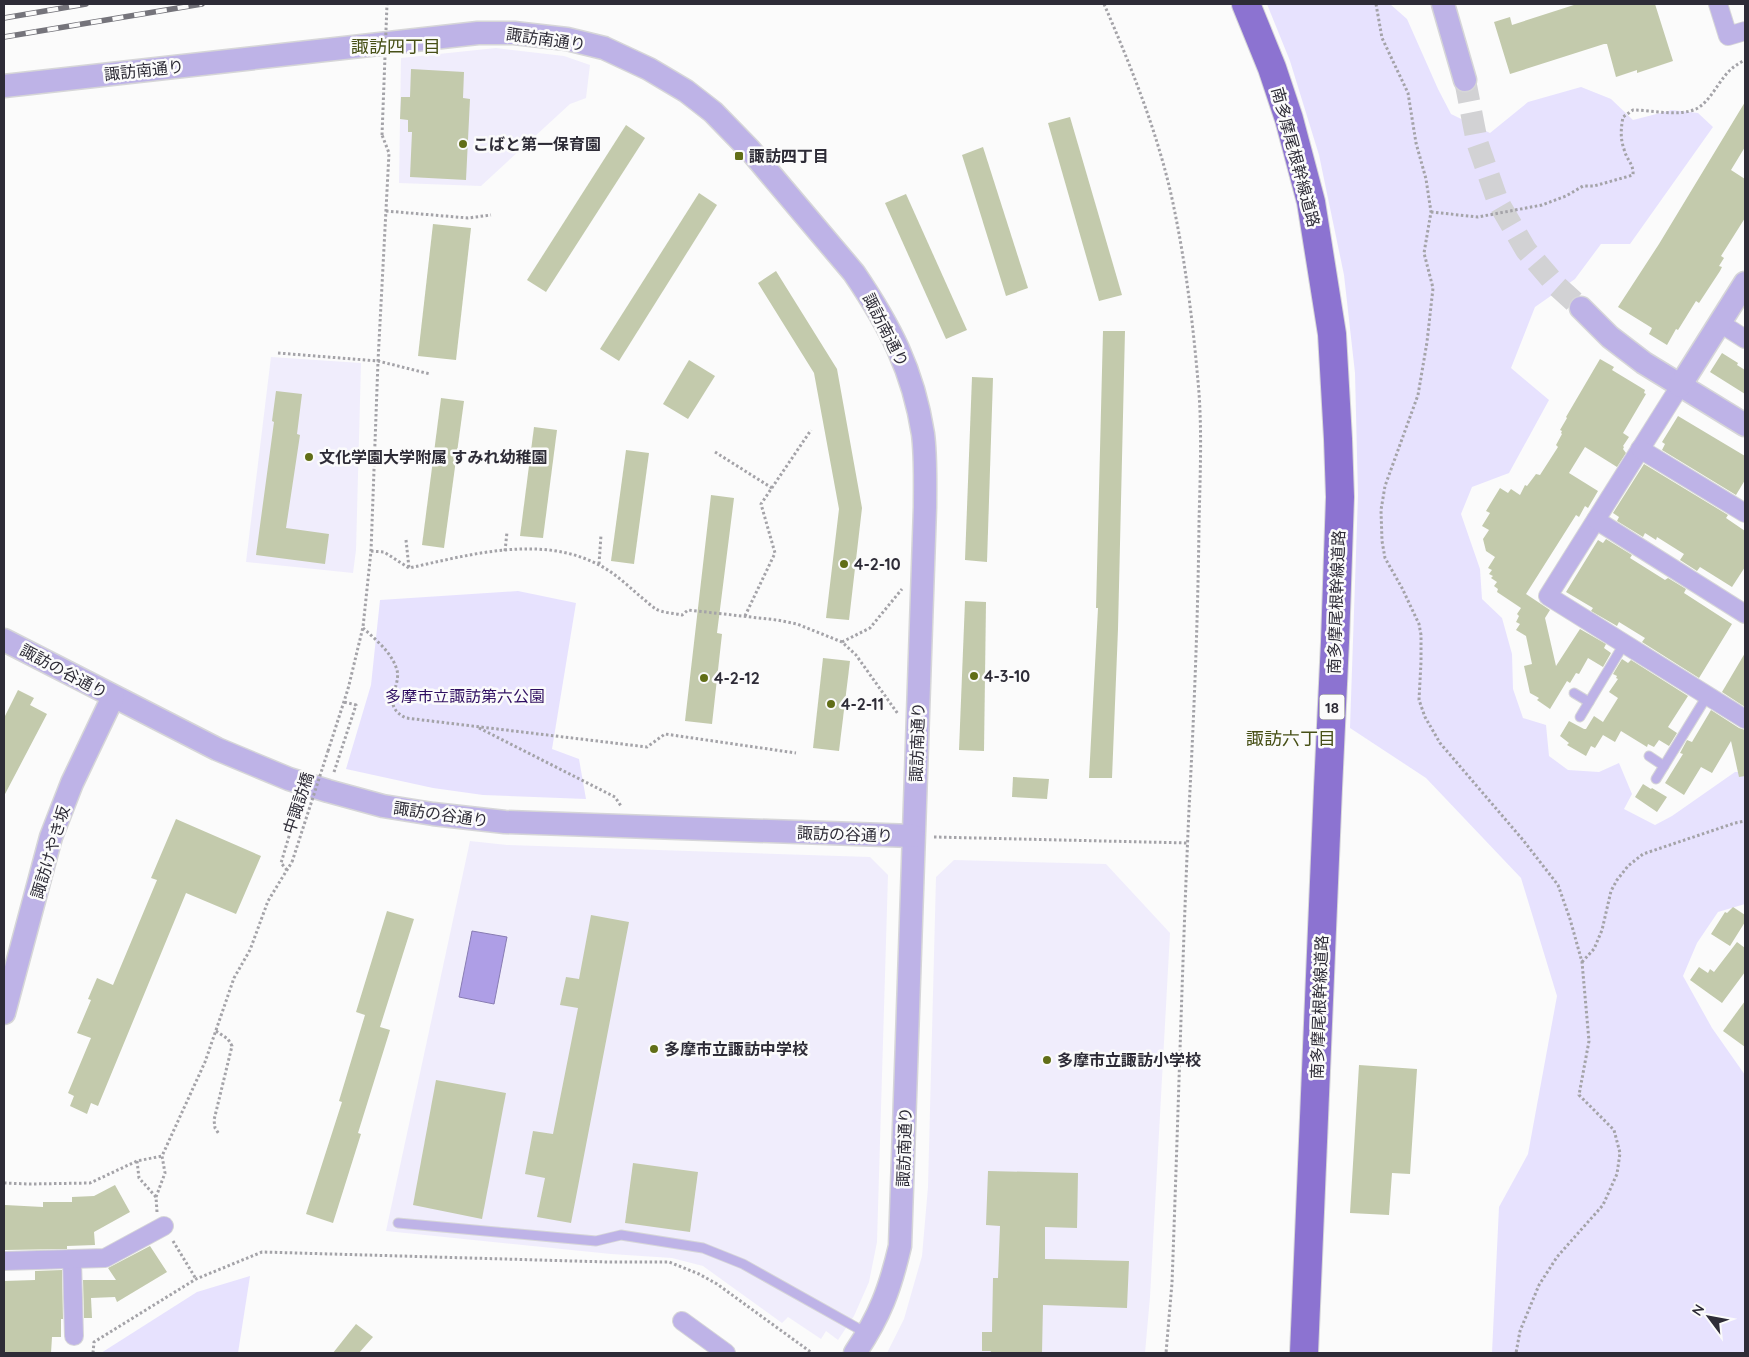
<svg xmlns="http://www.w3.org/2000/svg" width="1749" height="1357" font-family="Quicksand,'Noto Sans JP',sans-serif">
	<rect width="100%" height="100%" fill="#fbfbfb"/>
	<!-- built -->
	<g fill="#f0edfc">
		<path d="M 496,48 L 564,56 L 590,65 L 586,98 L 570,104 L 481,186 L 399,183 L 401,58 Z"/>
		<path d="M 271,357 L 361,363 L 356,550 L 353,573 L 246,562 Z"/>
		<path d="M 470,841 L 507,845 L 870,857 L 888,875 L 877,1242 L 869,1282 L 854,1316 L 838,1340 L 826,1331 L 821,1339 L 788,1317 L 782,1323 L 703,1266 L 672,1258 L 611,1254 L 386,1231 Z"/>
		<path d="M 954,860 L 1106,864 L 1170,933 L 1150,1297 L 1145,1353 L 887,1353 L 904,1319 L 922,1256 L 928,1187 L 936,877 Z"/>
	</g>
	<!-- green -->
	<g fill="#e7e2fe">
		<path d="M 1267,4 L 1390,4 L 1407,19 L 1438,89 L 1451,114 L 1490,133 L 1528,102 L 1581,87 L 1611,99 L 1633,120 L 1672,110 L 1698,113 L 1713,127 L 1630,244 L 1601,244 L 1575,279 L 1535,307 L 1511,368 L 1549,400 L 1509,473 L 1472,487 L 1461,514 L 1480,569 L 1482,599 L 1502,618 L 1512,654 L 1513,689 L 1523,718 L 1546,725 L 1549,756 L 1568,770 L 1599,772 L 1619,763 L 1632,794 L 1624,809 L 1655,825 L 1672,816 L 1735,772 L 1745,772 L 1745,904 L 1718,912 L 1697,943 L 1683,976 L 1712,1028 L 1745,1075 L 1745,1353 L 1492,1353 L 1499,1207 L 1528,1154 L 1557,996 L 1521,878 L 1426,778 L 1350,728 L 1358,495 L 1355,373 L 1344,275 L 1319,155 L 1290,61 Z"/>
		<path d="M 518,591 L 576,603 L 552,749 L 579,759 L 586,799 L 483,795 L 433,788 L 346,769 L 371,685 L 380,600 Z"/>
		<path d="M 250,1276 L 238,1353 L 101,1353 L 197,1292 Z"/>
	</g>
	<!-- water -->
	<path fill="#ae9ee6" stroke="#887cb2" d="M 472,931 L 507,937 L 494,1004 L 459,997 Z"/>
	<!-- building -->
	<g fill="#c3caac">
		<path d="M 1577,4 L 1655,4 L 1673,61 L 1637,73 L 1637,70 L 1616,77 L 1607,44 L 1604,44 L 1510,74 L 1494,22 L 1510,17 L 1512,25 Z"/>
		<path d="M 411,69 L 464,72 L 463,98 L 470,99 L 466,180 L 410,177 L 412,132 L 408,132 L 408,120 L 400,119 L 401,97 L 410,97 Z"/>
		<path d="M 1745,102 L 1745,147 L 1731,170 L 1745,179 L 1745,218 L 1721,256 L 1724,258 L 1719,266 L 1722,267 L 1720,271 L 1699,303 L 1696,301 L 1678,330 L 1676,329 L 1667,345 L 1649,334 L 1652,328 L 1618,307 L 1659,244 Z"/>
		<path d="M 1070,117 L 1122,295 L 1099,301 L 1048,123 Z"/>
		<path d="M 626,125 L 645,138 L 546,292 L 527,280 Z"/>
		<path d="M 983,147 L 1028,288 L 1006,296 L 962,155 Z"/>
		<path d="M 699,193 L 717,205 L 619,361 L 600,349 Z"/>
		<path d="M 906,194 L 967,330 L 946,339 L 885,203 Z"/>
		<path d="M 433,224 L 471,228 L 456,360 L 418,356 Z"/>
		<path d="M 776,271 L 837,369 L 862,508 L 849,620 L 826,618 L 839,509 L 814,373 L 758,283 Z"/>
		<path d="M 1103,331 L 1125,331 L 1118,629 L 1112,778 L 1089,778 L 1098,608 L 1096,608 Z"/>
		<path d="M 1722,353 L 1738,363 L 1737,365 L 1745,370 L 1745,394 L 1710,372 Z"/>
		<path d="M 1600,359 L 1614,367 L 1612,370 L 1645,390 L 1644,393 L 1646,394 L 1623,433 L 1629,437 L 1623,446 L 1624,447 L 1623,449 L 1626,453 L 1617,467 L 1585,447 L 1569,473 L 1598,491 L 1588,508 L 1585,506 L 1579,517 L 1576,515 L 1526,594 L 1550,610 L 1545,618 L 1556,666 L 1580,629 L 1606,644 L 1604,648 L 1611,653 L 1603,667 L 1588,658 L 1579,674 L 1576,673 L 1570,683 L 1567,681 L 1550,709 L 1537,700 L 1539,698 L 1530,693 L 1524,666 L 1532,664 L 1526,636 L 1516,630 L 1520,624 L 1516,622 L 1519,616 L 1517,614 L 1521,608 L 1497,592 L 1498,589 L 1494,586 L 1497,582 L 1491,578 L 1493,576 L 1489,574 L 1492,570 L 1488,568 L 1495,557 L 1486,551 L 1483,539 L 1489,530 L 1482,526 L 1490,513 L 1486,511 L 1500,488 L 1508,493 L 1511,489 L 1520,495 L 1525,485 L 1527,486 L 1536,474 L 1540,475 L 1558,447 L 1556,445 L 1562,434 L 1561,433 L 1562,431 L 1560,430 L 1567,418 L 1566,417 Z"/>
		<path d="M 689,360 L 715,376 L 688,419 L 663,404 Z"/>
		<path d="M 972,377 L 993,378 L 987,562 L 965,560 Z"/>
		<path d="M 276,391 L 302,394 L 297,434 L 300,435 L 286,528 L 329,534 L 325,564 L 256,555 L 274,422 L 272,421 Z"/>
		<path d="M 441,398 L 464,401 L 444,548 L 422,545 Z"/>
		<path d="M 1678,416 L 1745,456 L 1745,480 L 1736,495 L 1662,450 L 1665,444 L 1662,442 Z"/>
		<path d="M 534,427 L 557,430 L 543,538 L 520,536 Z"/>
		<path d="M 626,450 L 649,453 L 634,564 L 611,561 Z"/>
		<path d="M 1644,464 L 1728,515 L 1726,518 L 1745,531 L 1745,567 L 1732,587 L 1700,567 L 1697,571 L 1680,560 L 1684,554 L 1657,537 L 1656,540 L 1645,533 L 1643,537 L 1617,521 L 1619,517 L 1613,513 Z"/>
		<path d="M 711,495 L 734,498 L 717,633 L 722,634 L 712,724 L 685,721 Z"/>
		<path d="M 1606,539 L 1632,555 L 1630,558 L 1665,580 L 1668,578 L 1686,589 L 1684,593 L 1732,624 L 1699,678 L 1642,642 L 1645,638 L 1619,622 L 1617,626 L 1591,611 L 1593,608 L 1566,592 L 1598,540 L 1603,543 Z"/>
		<path d="M 965,601 L 986,602 L 984,751 L 959,750 Z"/>
		<path d="M 1745,653 L 1745,707 L 1722,692 Z"/>
		<path d="M 823,658 L 850,661 L 839,751 L 813,748 Z"/>
		<path d="M 1622,659 L 1628,663 L 1631,660 L 1688,696 L 1668,727 L 1677,733 L 1669,746 L 1659,740 L 1654,747 L 1648,744 L 1647,747 L 1621,731 L 1615,742 L 1603,735 L 1595,748 L 1591,746 L 1586,756 L 1567,745 L 1569,743 L 1560,736 L 1569,721 L 1584,729 L 1586,729 L 1594,716 L 1603,722 L 1618,698 L 1609,692 L 1618,679 L 1616,678 L 1617,676 L 1613,674 Z"/>
		<path d="M 18,690 L 34,698 L 30,705 L 47,714 L 4,796 L 4,718 Z"/>
		<path d="M 1711,710 L 1739,728 L 1745,730 L 1745,776 L 1739,777 L 1731,741 L 1712,773 L 1701,767 L 1684,795 L 1665,783 L 1683,754 L 1680,753 L 1687,740 L 1692,742 Z"/>
		<path d="M 1013,777 L 1049,779 L 1047,799 L 1012,797 Z"/>
		<path d="M 1643,784 L 1651,789 L 1652,788 L 1667,797 L 1657,812 L 1635,797 Z"/>
		<path d="M 176,819 L 261,856 L 236,914 L 186,893 L 98,1106 L 91,1103 L 87,1114 L 70,1106 L 74,1096 L 68,1093 L 91,1038 L 77,1033 L 91,1000 L 88,999 L 97,978 L 113,985 L 157,880 L 151,878 Z"/>
		<path d="M 1733,907 L 1745,915 L 1745,922 L 1730,946 L 1711,934 L 1725,912 L 1727,913 Z"/>
		<path d="M 387,911 L 414,919 L 380,1027 L 390,1030 L 358,1133 L 361,1134 L 333,1223 L 306,1214 L 342,1102 L 339,1101 L 365,1015 L 356,1012 Z"/>
		<path d="M 591,915 L 629,922 L 571,1223 L 537,1217 L 545,1178 L 525,1174 L 533,1131 L 553,1134 L 578,1008 L 560,1005 L 566,977 L 579,979 Z"/>
		<path d="M 1737,942 L 1745,948 L 1745,972 L 1722,1003 L 1690,980 L 1699,967 L 1708,973 L 1710,969 L 1714,972 Z"/>
		<path d="M 1745,1001 L 1745,1047 L 1723,1031 Z"/>
		<path d="M 1359,1065 L 1417,1069 L 1410,1174 L 1392,1173 L 1389,1215 L 1350,1213 Z"/>
		<path d="M 436,1080 L 506,1093 L 482,1219 L 413,1205 Z"/>
		<path d="M 633,1163 L 698,1172 L 690,1232 L 625,1223 Z"/>
		<path d="M 988,1171 L 1078,1173 L 1077,1228 L 1045,1227 L 1045,1259 L 1129,1261 L 1127,1308 L 1043,1305 L 1042,1353 L 990,1353 L 991,1351 L 982,1351 L 982,1332 L 992,1332 L 993,1278 L 998,1278 L 1000,1226 L 986,1225 Z"/>
		<path d="M 115,1185 L 130,1212 L 94,1232 L 95,1245 L 67,1246 L 67,1249 L 4,1250 L 5,1205 L 43,1207 L 43,1202 L 72,1202 L 72,1197 L 94,1196 Z"/>
		<path d="M 150,1246 L 167,1272 L 117,1302 L 115,1297 L 91,1298 L 92,1318 L 84,1318 L 83,1280 L 116,1280 L 108,1268 Z"/>
		<path d="M 62,1270 L 63,1319 L 61,1319 L 61,1337 L 52,1337 L 51,1353 L 4,1353 L 4,1281 L 35,1280 L 35,1271 Z"/>
		<path d="M 356,1324 L 373,1337 L 359,1353 L 333,1353 Z"/>
	</g>
	<g fill="none" stroke-linecap="round" stroke-linejoin="round">
		<!-- tertiary-tunnel -->
		<path stroke="#d2d2d4" stroke-width="22" stroke-dasharray="22 11" stroke-linecap="butt" d="M 1465,80 L 1477,142 L 1498,202 L 1526,250 L 1557,286 L 1581,308"/>
		<!-- service casing -->
		<g stroke="#d6d6d8" stroke-width="11">
			<g id="service">
				<path d="M 1574,693 L 1589,702"/>
				<path d="M 1580,717 L 1624,644"/>
				<path d="M 1649,756 L 1664,766"/>
				<path d="M 1656,779 L 1707,696"/>
				<path d="M 398,1223 L 596,1241 L 621,1235 L 703,1248 L 743,1264 L 868,1334"/>
			</g>
		</g>
		<!-- minor casing -->
		<g stroke="#d6d6d8" stroke-width="20">
			<g id="minor">
				<path d="M 1718,4 L 1728,36 L 1745,31"/>
				<path d="M 1720,323 L 1745,339"/>
				<path d="M 1680,386 L 1548,596 L 1745,719"/>
				<path d="M 1640,449 L 1745,513"/>
				<path d="M 1596,520 L 1745,614"/>
				<path d="M 72,1260 L 74,1336"/>
				<path d="M 4,1261 L 105,1258 L 164,1226"/>
				<path d="M 682,1321 L 726,1353"/>
			</g>
		</g>
		<!-- tertiary casing -->
		<g stroke="#d6d6d8" stroke-width="25">
			<g id="tertiary">
				<path d="M 1443,4 L 1465,80"/>
				<path d="M 4,86 L 478,33 L 514,33 L 567,39 L 604,48 L 649,69 L 686,91 L 713,112 L 750,150 L 854,273 C 890,326 913,370 923,434 C 926,458 925,483 925,507 L 900,1246 C 890,1289 880,1316 855,1353"/>
				<path d="M 1581,308 L 1610,337 L 1644,363 L 1745,425"/>
				<path d="M 1680,386 L 1745,283"/>
				<path d="M 4,640 L 217,749 L 289,779 L 328,791 L 383,806 L 433,814 L 505,822 L 913,836"/>
				<path d="M 4,1013 L 51,837 L 72,783 L 113,697"/>
			</g>
		</g>
		<!-- primary casing -->
		<g stroke="#d6d6d8" stroke-width="30">
			<path id="primary" d="M 1246,4 L 1272,68 L 1289,119 L 1311,202 L 1332,334 L 1338,439 L 1340,497 L 1335,642 L 1328,788 L 1304,1353"/>
		</g>
		<!-- path -->
		<g stroke="#a4a3a8" stroke-width="3" stroke-dasharray="2.5 2.5" stroke-linecap="butt">
			<path d="M 1104,4 C 1133,71 1161,141 1175,213 C 1187,272 1194,333 1199,393 C 1202,436 1200,480 1199,523 C 1198,619 1194,714 1189,809 C 1182,967 1178,1125 1172,1283 L 1166,1353"/>
			<path d="M 1376,4 L 1382,38 L 1408,93 L 1416,143 L 1426,179 L 1431,212 L 1424,253 L 1433,288 L 1427,342 L 1418,395 L 1385,486 L 1381,510 L 1382,541 L 1385,558 L 1402,588 L 1419,624 L 1421,635 L 1421,662 L 1419,700 L 1425,717 L 1440,743 L 1523,840 L 1558,885 L 1570,919 L 1582,962 L 1589,1041 L 1579,1095 L 1614,1130 L 1620,1153 L 1617,1174 L 1603,1205 L 1557,1257 L 1539,1285 L 1520,1331 L 1516,1353"/>
			<path d="M 386,211 L 468,218 L 491,215"/>
			<path d="M 1431,212 L 1478,217 L 1542,205 L 1566,196 L 1583,186 L 1594,186 L 1633,175 C 1634,164 1626,159 1624,149 C 1620,138 1621,128 1623,117 L 1633,110 C 1653,110 1677,117 1696,109 C 1708,103 1716,87 1724,77 C 1730,69 1737,64 1745,60"/>
			<path d="M 278,353 L 378,361 L 430,374"/>
			<path d="M 715,452 L 772,488"/>
			<path d="M 406,540 L 409,568"/>
			<path d="M 371,551 L 384,552 L 409,568 C 469,555 541,534 599,565 C 615,573 628,586 641,597 C 646,601 651,606 656,609 C 662,613 674,613 682,615 L 688,610 L 777,620 L 797,624 L 842,642 L 856,655 L 898,714"/>
			<path d="M 505,551 L 507,532"/>
			<path d="M 599,564 L 601,535"/>
			<path d="M 745,616 L 775,553 L 761,504 L 811,430"/>
			<path d="M 363,628 C 375,639 390,651 396,667 C 404,686 378,704 406,718 L 647,747 L 665,734 L 796,753"/>
			<path d="M 842,642 L 870,628 L 902,589"/>
			<path d="M 479,728 L 615,797 L 621,806"/>
			<path d="M 328,751 L 348,689 L 363,627 L 371,551 L 378,361 L 389,153 L 382,135"/>
			<path d="M 334,772 L 356,705 L 344,702"/>
			<path d="M 934,837 L 1188,843"/>
			<path d="M 287,870 L 281,863 L 299,803"/>
			<path d="M 1582,962 L 1594,949 L 1602,930 L 1611,891 L 1617,880 L 1628,866 L 1643,854 L 1735,823 L 1745,821"/>
			<path d="M 216,1031 L 228,1039 L 232,1046 L 214,1120 L 215,1128 L 219,1134"/>
			<path d="M 137,1161 L 139,1178 L 156,1197"/>
			<path d="M 4,1183 L 29,1184 L 90,1183 L 137,1161 L 162,1156"/>
			<path d="M 157,1212 L 156,1197 L 165,1173 L 162,1156 L 205,1062 L 234,978 L 250,950 L 268,901 L 282,878 L 292,862"/>
			<path d="M 173,1241 L 196,1279"/>
			<path d="M 93,1353 L 94,1342 L 196,1279 L 262,1252 L 608,1262 L 669,1262 L 699,1274 L 717,1284 L 812,1353"/>
		</g>
		<!-- service -->
		<use href="#service" stroke="#beb3e7" stroke-width="9"/>
		<!-- minor -->
		<use href="#minor" stroke="#beb3e7" stroke-width="18"/>
		<!-- tertiary -->
		<use href="#tertiary" stroke="#beb3e7" stroke-width="22"/>
		<!-- primary -->
		<use href="#primary" stroke="#8c73d1" stroke-width="28"/>
		<!-- rail casing -->
		<g stroke="#75747b" stroke-width="5.5">
			<g id="rail">
				<path d="M 4,18 L 86,4"/>
				<path d="M 4,37 L 202,4"/>
			</g>
		</g>
		<!-- rail -->
		<use href="#rail" stroke="#fbfbfb" stroke-width="4" stroke-dasharray="11" stroke-linecap="butt"/>
		<!-- path-bridge -->
		<g stroke="#a4a3a8" stroke-width="3" stroke-dasharray="2.5 2.5" stroke-linecap="butt">
			<path d="M 382,135 L 387,4"/>
			<path d="M 292,862 L 328,751"/>
		</g>
	</g>
	<!-- markers -->
	<g fill="#616e17" stroke="#fbfbfb" stroke-width="2">
		<circle cx="463" cy="144" r="5"/>
		<rect x="734" y="151" width="10" height="10" rx="2.5"/>
		<circle cx="309" cy="457" r="5"/>
		<circle cx="844" cy="564" r="5"/>
		<circle cx="974" cy="676" r="5"/>
		<circle cx="704" cy="678" r="5"/>
		<circle cx="831" cy="704" r="5"/>
		<circle cx="654" cy="1049" r="5"/>
		<circle cx="1047" cy="1060" r="5"/>
	</g>
	<g text-anchor="middle" dominant-baseline="central" stroke-width="5" stroke-linejoin="round" paint-order="stroke">
		<!-- shield labels -->
		<rect fill="#fbfbfb" stroke="#6c6a72" stroke-width="1" x="1319.5" y="694.5" width="25" height="25" rx="4"/>
		<g font-size="15" font-weight="bold" fill="#2e2c37">
			<text x="1332" y="707">18</text>
		</g>
		<!-- street labels -->
		<g font-size="16" fill="#2e2c37" stroke="#fbfbfb">
			<text transform="translate(546 39) rotate(8)">諏訪南通り</text>
			<text transform="translate(144 70) rotate(-6)">諏訪南通り</text>
			<text transform="translate(1296 157) rotate(75)">南多摩尾根幹線道路</text>
			<text transform="translate(886 330) rotate(63)">諏訪南通り</text>
			<text transform="translate(1336 602) rotate(-88)">南多摩尾根幹線道路</text>
			<text transform="translate(64 671) rotate(28)">諏訪の谷通り</text>
			<text transform="translate(917 742) rotate(-88)">諏訪南通り</text>
			<text transform="translate(298 803) rotate(-72)">中諏訪橋</text>
			<text transform="translate(441 814) rotate(8)">諏訪の谷通り</text>
			<text transform="translate(845 834) rotate(2)">諏訪の谷通り</text>
			<text transform="translate(50 852) rotate(-73)">諏訪けやき坂</text>
			<text transform="translate(1319 1007) rotate(-88)">南多摩尾根幹線道路</text>
			<text transform="translate(904 1147) rotate(-88)">諏訪南通り</text>
		</g>
		<!-- poi labels -->
		<g font-size="16" font-weight="bold" fill="#2e2c37" stroke="#fbfbfb" text-anchor="start">
			<text x="473" y="144">こばと第一保育園</text>
			<text x="749" y="156">諏訪四丁目</text>
			<text x="319" y="457">文化学園大学附属 すみれ幼稚園</text>
			<text x="854" y="564">4-2-10</text>
			<text x="984" y="676">4-3-10</text>
			<text x="714" y="678">4-2-12</text>
			<text x="841" y="704">4-2-11</text>
			<text x="664" y="1049">多摩市立諏訪中学校</text>
			<text x="1057" y="1060">多摩市立諏訪小学校</text>
		</g>
		<!-- park labels -->
		<g font-size="16" fill="#300f62" stroke="#fbfbfb">
			<text x="465" y="696">多摩市立諏訪第六公園</text>
		</g>
		<!-- neighbourhood labels -->
		<g font-size="18" fill="#485118" stroke="#fbfbfb">
			<text x="396" y="46">諏訪四丁目</text>
			<text x="1291" y="738">諏訪六丁目</text>
		</g>
	</g>
	<!-- border -->
	<rect width="1749" height="1357" fill="none" stroke="#2e2c37" stroke-width="10"/>
	<!-- north arrow -->
	<g transform="translate(1709 1317) rotate(302)" stroke="#fbfbfb" stroke-width="4" paint-order="stroke">
	<path d="M0-4L9 19L0 12L-9 19Z" fill="#2e2c37"/>
	<text y="-8" font-size="14" font-weight="bold" text-anchor="middle" fill="#2e2c37">N</text>
	</g>
</svg>
